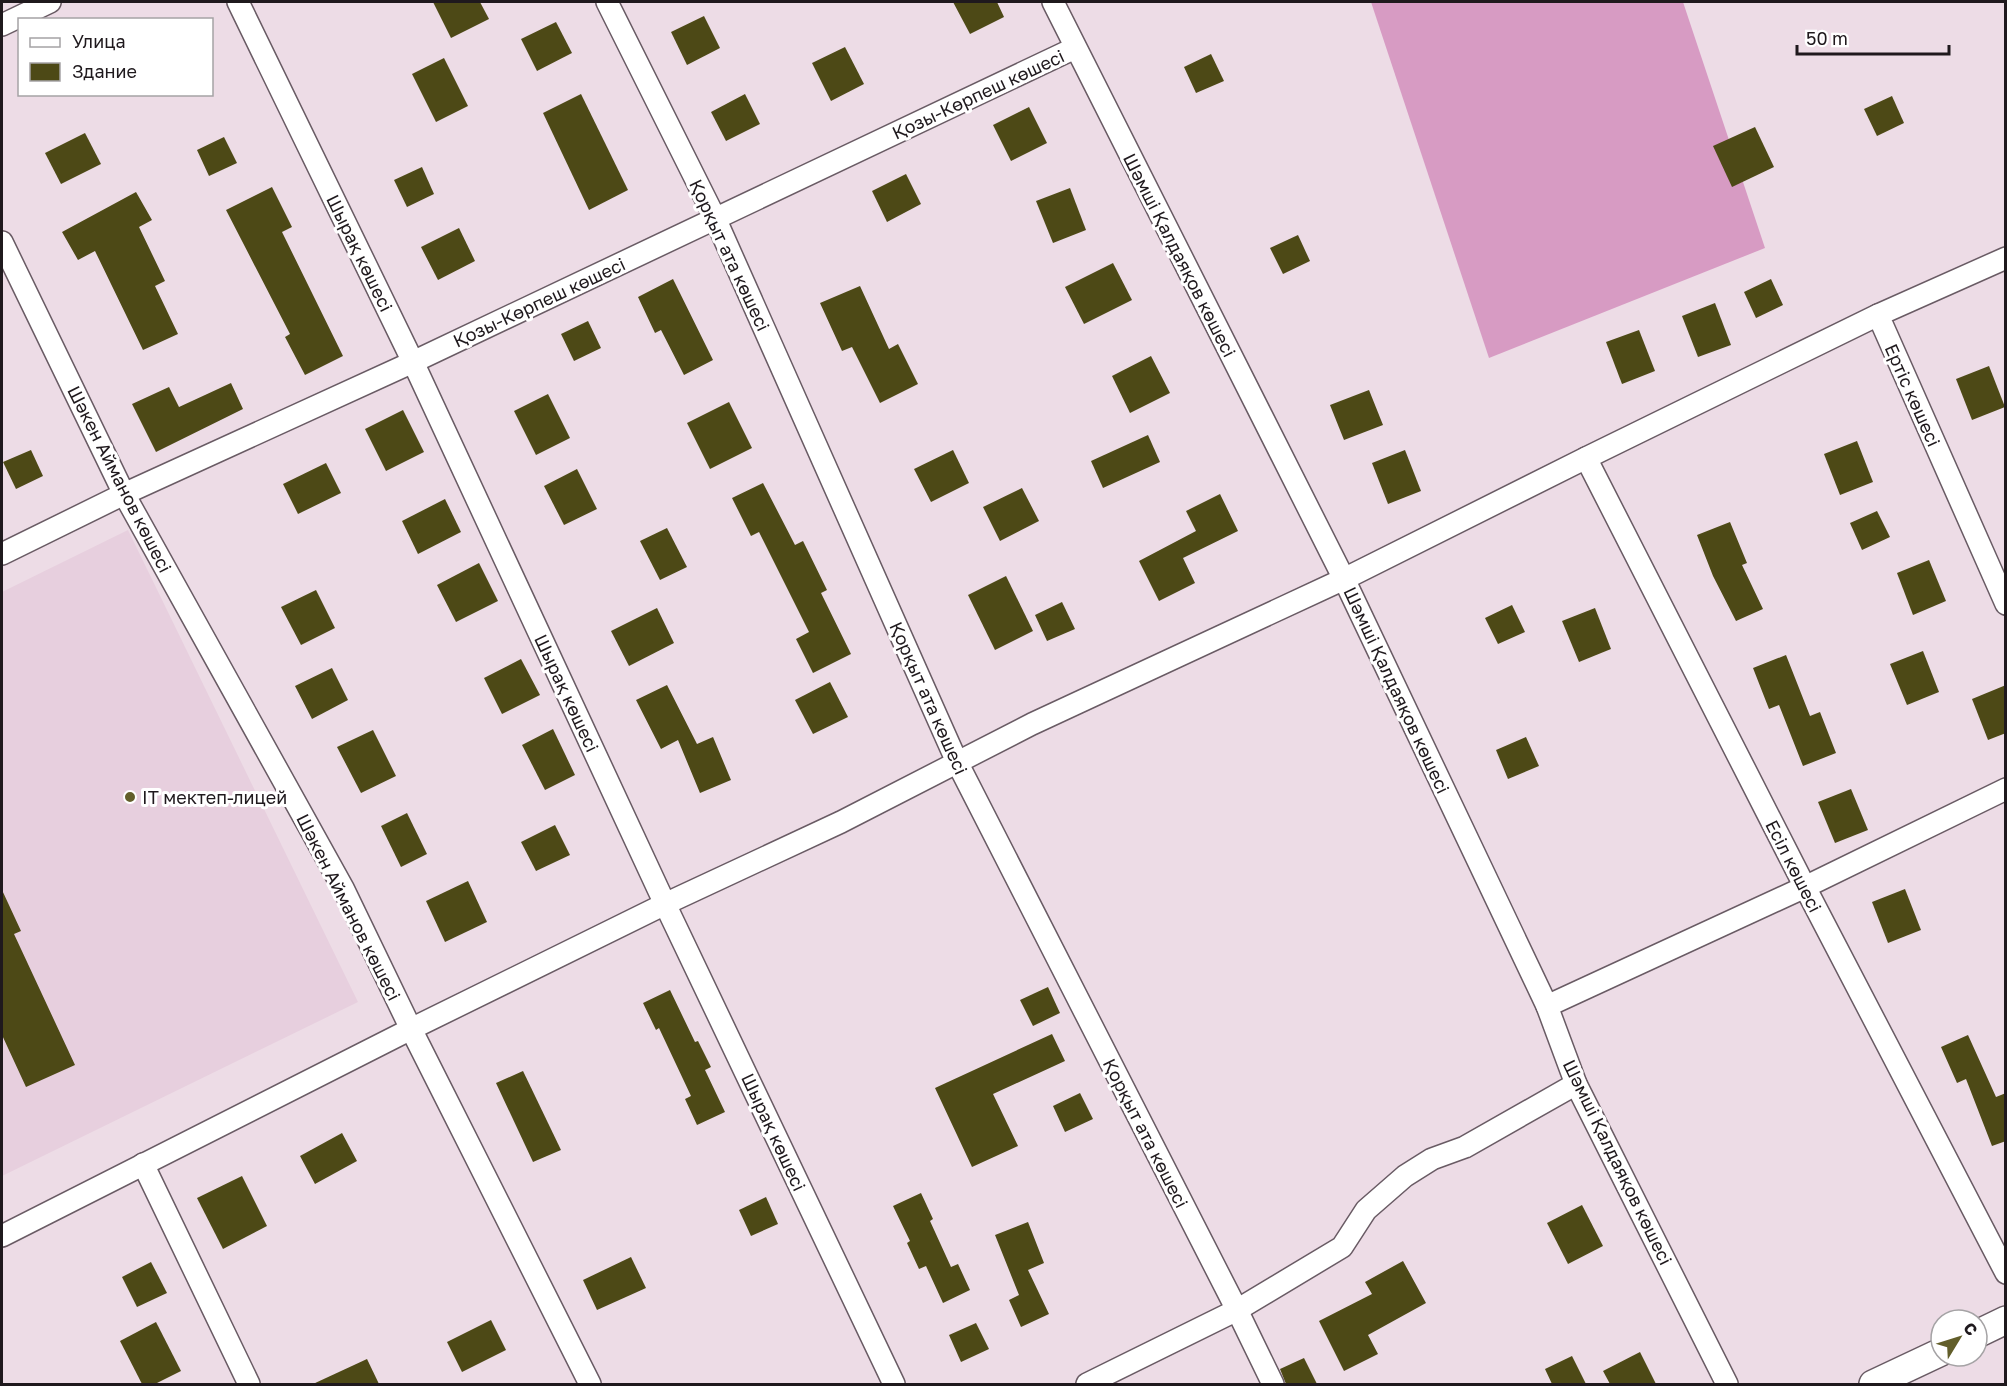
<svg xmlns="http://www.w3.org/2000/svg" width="2007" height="1386" font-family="'Golos Text',sans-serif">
	<rect width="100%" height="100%" fill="#eddce6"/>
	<!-- built -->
	<path fill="#e7cfde" d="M 128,530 L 358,1002 L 2,1176 L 2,592 Z"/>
	<!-- forest -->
	<path fill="#d79bc3" d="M 1371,2 L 1683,2 L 1765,248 L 1489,358 Z"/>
	<!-- building -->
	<g fill="#4d4916">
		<path d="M 433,2 L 480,2 L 489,19 L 451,38 Z"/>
		<path d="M 953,2 L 997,2 L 1004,17 L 970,34 Z"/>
		<path d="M 704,16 L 720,48 L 687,65 L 671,32 Z"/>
		<path d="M 556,22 L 572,53 L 537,71 L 521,39 Z"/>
		<path d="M 845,47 L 864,84 L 831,101 L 812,63 Z"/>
		<path d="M 1211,54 L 1224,81 L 1196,93 L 1184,67 Z"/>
		<path d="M 444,58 L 468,106 L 436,122 L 412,74 Z"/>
		<path d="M 581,94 L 628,190 L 589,210 L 543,113 Z"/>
		<path d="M 745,94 L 760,124 L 726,141 L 711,112 Z"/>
		<path d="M 1892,96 L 1904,123 L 1877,136 L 1864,109 Z"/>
		<path d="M 1029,107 L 1047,143 L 1011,161 L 993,125 Z"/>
		<path d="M 1755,127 L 1774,167 L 1732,187 L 1713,146 Z"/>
		<path d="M 85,133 L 101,164 L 61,184 L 45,153 Z"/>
		<path d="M 224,137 L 237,163 L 209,176 L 197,150 Z"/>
		<path d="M 422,167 L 434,194 L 407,207 L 394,180 Z"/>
		<path d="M 906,174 L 921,204 L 887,222 L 872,191 Z"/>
		<path d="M 272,187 L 292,227 L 282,232 L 343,356 L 305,375 L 285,337 L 290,334 L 226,210 Z"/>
		<path d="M 1070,188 L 1086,230 L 1053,243 L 1036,201 Z"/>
		<path d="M 136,192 L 152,220 L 139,227 L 165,281 L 155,286 L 178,334 L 143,350 L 95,251 L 78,260 L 62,232 Z"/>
		<path d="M 459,228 L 475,261 L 438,280 L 421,247 Z"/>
		<path d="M 1298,235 L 1310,261 L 1283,274 L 1270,248 Z"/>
		<path d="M 1113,263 L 1132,300 L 1084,324 L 1065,287 Z"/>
		<path d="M 673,279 L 713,360 L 684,375 L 661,330 L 655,333 L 638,297 Z"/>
		<path d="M 1771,279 L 1783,305 L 1756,318 L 1744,292 Z"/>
		<path d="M 860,286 L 889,349 L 898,344 L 918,384 L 880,403 L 852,347 L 842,351 L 820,303 Z"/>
		<path d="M 1715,303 L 1731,345 L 1698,357 L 1682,316 Z"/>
		<path d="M 588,321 L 601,348 L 574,361 L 561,334 Z"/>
		<path d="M 1639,330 L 1655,371 L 1622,384 L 1606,342 Z"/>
		<path d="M 1151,356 L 1170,393 L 1130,413 L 1112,376 Z"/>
		<path d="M 1989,366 L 2005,407 L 1972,420 L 1956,379 Z"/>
		<path d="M 231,383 L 243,409 L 156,452 L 132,404 L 169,387 L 179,407 Z"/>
		<path d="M 1369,390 L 1383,425 L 1344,440 L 1330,405 Z"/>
		<path d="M 548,394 L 570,438 L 536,455 L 514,411 Z"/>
		<path d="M 729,402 L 752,448 L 710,469 L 687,423 Z"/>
		<path d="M 403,410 L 424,452 L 386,471 L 365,429 Z"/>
		<path d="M 1148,435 L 1160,462 L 1103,488 L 1091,461 Z"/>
		<path d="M 1857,441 L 1873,482 L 1840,495 L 1824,454 Z"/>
		<path d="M 31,450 L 43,476 L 16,489 L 3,462 Z"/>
		<path d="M 953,450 L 969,483 L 931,502 L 914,469 Z"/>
		<path d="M 1405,450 L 1421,491 L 1388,504 L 1372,463 Z"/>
		<path d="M 326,463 L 341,493 L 298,514 L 283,484 Z"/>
		<path d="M 577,469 L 597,509 L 564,525 L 544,486 Z"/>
		<path d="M 763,483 L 795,545 L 803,541 L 827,590 L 821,593 L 851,654 L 813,673 L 796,639 L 809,632 L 759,532 L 751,536 L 732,498 Z"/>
		<path d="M 1022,488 L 1039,521 L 1000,541 L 983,507 Z"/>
		<path d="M 1220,494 L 1238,531 L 1183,558 L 1195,583 L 1159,601 L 1139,561 L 1196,531 L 1186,511 Z"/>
		<path d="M 445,499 L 461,532 L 418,554 L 402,521 Z"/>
		<path d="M 1877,511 L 1890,537 L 1862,550 L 1850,523 Z"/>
		<path d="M 1730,522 L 1747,563 L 1742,565 L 1763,609 L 1736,621 L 1713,576 L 1697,535 Z"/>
		<path d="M 667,528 L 687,567 L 660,580 L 640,541 Z"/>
		<path d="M 1929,560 L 1946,601 L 1913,615 L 1897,573 Z"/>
		<path d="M 479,563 L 498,601 L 456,622 L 437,585 Z"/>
		<path d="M 1006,576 L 1033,631 L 995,650 L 968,595 Z"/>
		<path d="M 316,590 L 335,628 L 301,645 L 281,607 Z"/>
		<path d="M 1062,602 L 1075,629 L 1047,641 L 1035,615 Z"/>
		<path d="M 1512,605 L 1525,632 L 1498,644 L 1485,618 Z"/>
		<path d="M 657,608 L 674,643 L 629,666 L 611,631 Z"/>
		<path d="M 1595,608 L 1611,649 L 1579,662 L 1562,621 Z"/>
		<path d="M 1923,651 L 1939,692 L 1907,705 L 1890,664 Z"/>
		<path d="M 1786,655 L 1810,716 L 1820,712 L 1836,753 L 1803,766 L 1779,705 L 1769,709 L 1753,668 Z"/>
		<path d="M 521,659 L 540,695 L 502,714 L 484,678 Z"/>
		<path d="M 332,668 L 348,700 L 312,719 L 295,686 Z"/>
		<path d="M 830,682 L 848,717 L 813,734 L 795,700 Z"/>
		<path d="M 667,685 L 697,744 L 713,737 L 731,780 L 700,793 L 678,740 L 661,749 L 636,700 Z"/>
		<path d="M 2006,685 L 2006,733 L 1988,740 L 1972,699 Z"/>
		<path d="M 553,729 L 575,775 L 545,790 L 522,745 Z"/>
		<path d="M 373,730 L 396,776 L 361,793 L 337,747 Z"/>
		<path d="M 1526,737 L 1539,766 L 1508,779 L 1496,750 Z"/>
		<path d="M 1851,789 L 1868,830 L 1835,843 L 1818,802 Z"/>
		<path d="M 407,813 L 427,854 L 401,867 L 381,826 Z"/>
		<path d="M 555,825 L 570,855 L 536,871 L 521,842 Z"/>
		<path d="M 468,881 L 487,922 L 445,942 L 426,901 Z"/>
		<path d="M 1905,889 L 1921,930 L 1888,943 L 1872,902 Z"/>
		<path d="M 2,890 L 21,931 L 14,934 L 75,1065 L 26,1087 L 2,1035 Z"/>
		<path d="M 1048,987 L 1060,1013 L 1033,1026 L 1020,1000 Z"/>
		<path d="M 670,990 L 695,1042 L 698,1041 L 711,1067 L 705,1070 L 725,1112 L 697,1125 L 685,1099 L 691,1096 L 659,1028 L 656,1030 L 643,1003 Z"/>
		<path d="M 1052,1034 L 1065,1061 L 993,1094 L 1018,1146 L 972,1167 L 935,1088 Z"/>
		<path d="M 1968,1035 L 1996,1097 L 2006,1093 L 2006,1141 L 1992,1146 L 1966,1079 L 1957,1083 L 1941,1047 Z"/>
		<path d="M 523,1071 L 561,1150 L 533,1162 L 496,1083 Z"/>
		<path d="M 1080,1093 L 1093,1119 L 1065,1132 L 1053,1106 Z"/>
		<path d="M 342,1133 L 357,1161 L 315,1184 L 300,1156 Z"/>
		<path d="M 242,1176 L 267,1226 L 223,1249 L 197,1198 Z"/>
		<path d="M 921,1193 L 933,1219 L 930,1221 L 951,1267 L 958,1264 L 970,1290 L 943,1303 L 926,1266 L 919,1269 L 907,1243 L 910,1241 L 893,1206 Z"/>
		<path d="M 766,1197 L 778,1224 L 751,1236 L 739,1210 Z"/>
		<path d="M 1582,1205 L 1603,1246 L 1568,1264 L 1547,1223 Z"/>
		<path d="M 1028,1222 L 1044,1263 L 1028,1270 L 1049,1314 L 1021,1327 L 1009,1300 L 1019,1295 L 995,1235 Z"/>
		<path d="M 631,1257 L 646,1288 L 597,1310 L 583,1280 Z"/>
		<path d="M 1403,1261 L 1426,1303 L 1368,1335 L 1378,1354 L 1344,1371 L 1319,1321 L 1372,1294 L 1365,1282 Z"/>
		<path d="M 151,1262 L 167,1293 L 137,1307 L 122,1277 Z"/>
		<path d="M 491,1320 L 506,1350 L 462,1372 L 447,1342 Z"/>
		<path d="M 156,1322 L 181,1371 L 155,1384 L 142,1384 L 120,1341 Z"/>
		<path d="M 976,1323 L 989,1349 L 961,1362 L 949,1335 Z"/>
		<path d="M 1640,1352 L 1656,1384 L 1610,1384 L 1603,1371 Z"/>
		<path d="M 1572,1356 L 1586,1384 L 1552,1384 L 1545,1369 Z"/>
		<path d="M 1304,1358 L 1317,1384 L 1286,1384 L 1280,1369 Z"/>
		<path d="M 367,1359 L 379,1384 L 313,1384 Z"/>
	</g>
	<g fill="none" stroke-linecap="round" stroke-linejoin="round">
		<!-- minor casing -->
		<g stroke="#695b64" stroke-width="24">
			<g id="minor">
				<path d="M 238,2 L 413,362 L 665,904 L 894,1384"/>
				<path d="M 607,2 L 715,218 L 957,762 L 1237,1310 L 1273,1384"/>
				<path d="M 1053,2 L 1344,579 L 1547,1006 L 1576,1084 L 1727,1384"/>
				<path d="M 2,25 L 50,2"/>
				<path d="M 2,242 L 124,494 L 343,888 L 411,1029 L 590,1384"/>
				<path d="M 2006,258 L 1878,315 L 2006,604"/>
				<path d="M 1586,458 L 1805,887 L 2006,1273"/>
				<path d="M 2,554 L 124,494 L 413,362 L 1075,48"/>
				<path d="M 1547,1006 L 1805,887 L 2006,789"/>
				<path d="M 143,1164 L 249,1384"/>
				<path d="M 2,1236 L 411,1029 L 665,904 L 841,822 L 1032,724 L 1344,579 L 1586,458 L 1878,315"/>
				<path d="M 1087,1384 L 1237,1310 L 1342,1247 L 1366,1210 L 1405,1176 L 1432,1159 L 1465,1147 L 1576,1084"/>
			</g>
		</g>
		<!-- tertiary casing -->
		<g stroke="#695b64" stroke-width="30">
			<g id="tertiary">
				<path d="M 1977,1334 L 2006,1320"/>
				<path d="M 1873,1384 L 1941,1352"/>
			</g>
		</g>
		<!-- minor -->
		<use href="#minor" stroke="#fff" stroke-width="21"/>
		<!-- tertiary -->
		<use href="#tertiary" stroke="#fff" stroke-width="27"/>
	</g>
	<!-- markers -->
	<circle fill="#625e2a" stroke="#fff" stroke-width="2" cx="130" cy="797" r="6"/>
	<g text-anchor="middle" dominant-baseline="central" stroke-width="6" stroke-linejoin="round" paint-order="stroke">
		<!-- street labels -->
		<g font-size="18" fill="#1f191d" stroke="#fff">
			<text transform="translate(978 94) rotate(-25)">Қозы-Көрпеш көшесі</text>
			<text transform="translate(360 253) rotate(64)">Шырақ көшесі</text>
			<text transform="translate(730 255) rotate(65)">Қорқыт ата көшесі</text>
			<text transform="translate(1180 255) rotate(63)">Шәмші Қалдаяқов көшесі</text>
			<text transform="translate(539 302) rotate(-25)">Қозы-Көрпеш көшесі</text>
			<text transform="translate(1913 395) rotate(66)">Ертіс көшесі</text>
			<text transform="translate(120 479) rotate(63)">Шәкен Айманов көшесі</text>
			<text transform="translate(1397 690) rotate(65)">Шәмші Қалдаяқов көшесі</text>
			<text transform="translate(567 693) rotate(65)">Шырақ көшесі</text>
			<text transform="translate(929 698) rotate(66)">Қорқыт ата көшесі</text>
			<text transform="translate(1794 866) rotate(63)">Есіл көшесі</text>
			<text transform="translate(349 907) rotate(63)">Шәкен Айманов көшесі</text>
			<text transform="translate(774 1132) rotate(65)">Шырақ көшесі</text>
			<text transform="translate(1146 1133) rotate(63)">Қорқыт ата көшесі</text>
			<text transform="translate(1618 1162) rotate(64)">Шәмші Қалдаяқов көшесі</text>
		</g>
		<!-- poi labels -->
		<g font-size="18" fill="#1f191d" stroke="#fff" text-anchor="start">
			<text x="142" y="797">IT мектеп-лицей</text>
		</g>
	</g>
	<!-- border -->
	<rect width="2007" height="1386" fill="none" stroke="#1f191d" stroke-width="6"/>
	<!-- legend -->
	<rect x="18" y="18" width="195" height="78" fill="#ffffff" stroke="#a5a3a5" stroke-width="1.5"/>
	<rect x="30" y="38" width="30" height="9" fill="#ffffff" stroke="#a5a3a5" stroke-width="1.5"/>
	<text x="72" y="48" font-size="18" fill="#1f191d">Улица</text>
	<rect x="30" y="63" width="30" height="18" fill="#4d4916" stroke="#a5a3a5" stroke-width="1.5"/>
	<text x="72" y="78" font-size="18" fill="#1f191d">Здание</text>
	<!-- north arrow -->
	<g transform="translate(1959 1338) rotate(52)"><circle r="28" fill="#ffffff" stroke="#a5a3a5" stroke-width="1.5"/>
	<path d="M0-4.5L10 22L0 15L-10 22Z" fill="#625e2a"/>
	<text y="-9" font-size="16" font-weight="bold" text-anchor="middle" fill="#1f191d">С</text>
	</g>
	<!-- scale -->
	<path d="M1797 45v9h152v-9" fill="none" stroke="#1f191d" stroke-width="3"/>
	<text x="1806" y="45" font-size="18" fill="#1f191d" stroke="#ffffff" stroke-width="4.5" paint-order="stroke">50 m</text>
</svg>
